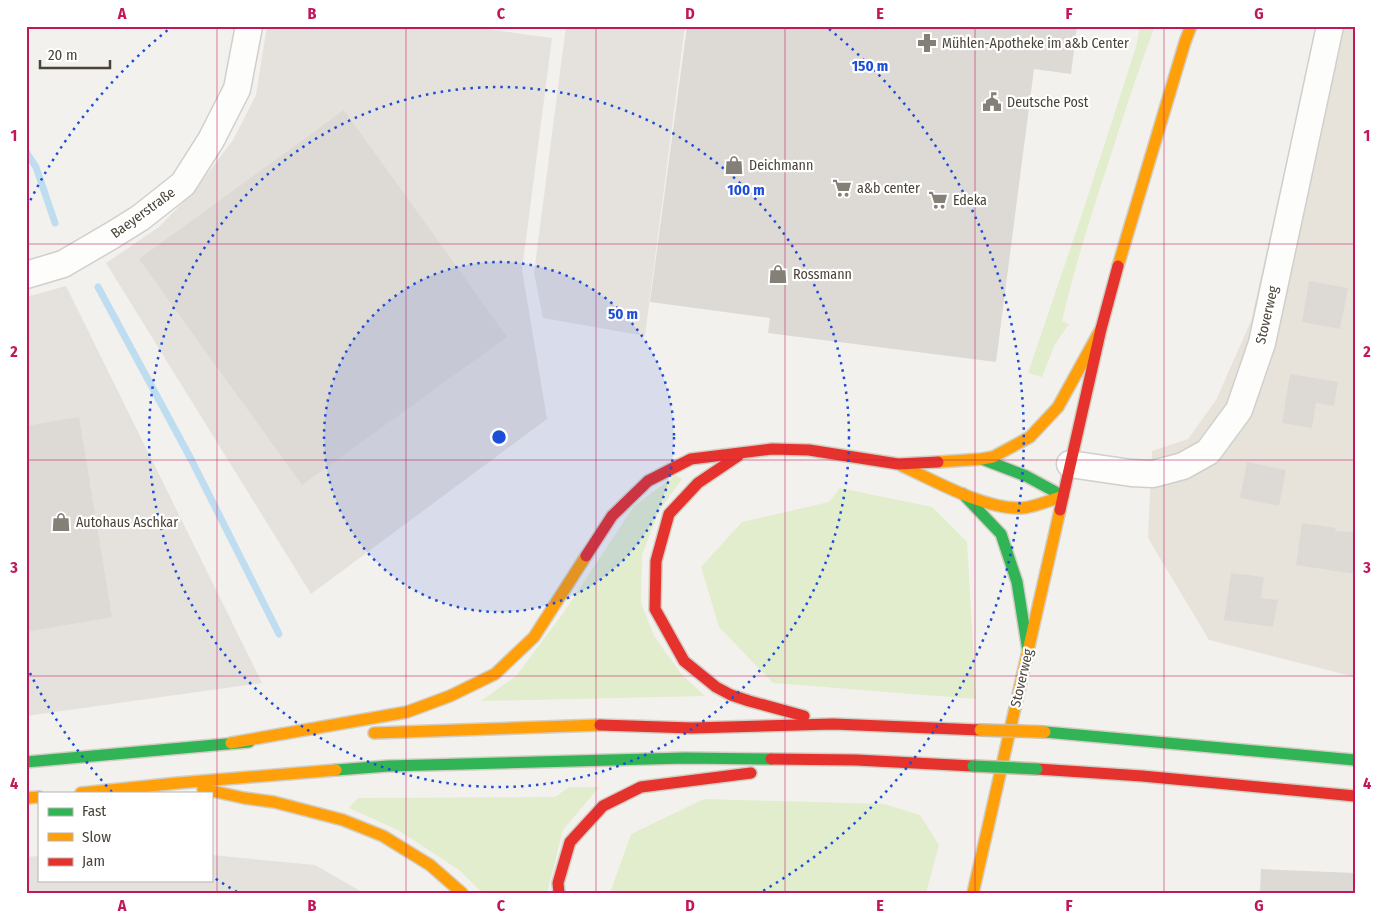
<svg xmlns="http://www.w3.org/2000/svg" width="1381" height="919" font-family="'Fira Sans Condensed',sans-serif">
	<rect width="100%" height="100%" fill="#f3f1ed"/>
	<!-- residential -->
	<path fill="#e7e3db" d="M 1317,26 L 1355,26 L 1355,677 L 1209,640 L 1148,538 L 1152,451 L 1188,439 L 1216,400 L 1251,321 Z"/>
	<!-- industrial -->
	<g fill="#e5e1dd">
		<path d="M 267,26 L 465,26 L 552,38 L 522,270 L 547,419 L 311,594 L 106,263 L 159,227 L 195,190 L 233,140 L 256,95 Z"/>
		<path d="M 66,286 L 262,683 L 26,716 L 26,297 Z"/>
		<path d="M 211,855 L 315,865 L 364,893 L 26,893 L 26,857 L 39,856 L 39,880 L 211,880 Z"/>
	</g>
	<!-- green -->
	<g fill="#e1edcd">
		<path d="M 1140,26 L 1155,26 C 1137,73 1122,120 1107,167 C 1090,218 1074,269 1062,321 L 1069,324 L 1055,344 L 1042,377 L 1028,373 L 1083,211 L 1136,47 Z"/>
		<path d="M 676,475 L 682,479 L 659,511 L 642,555 L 641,603 L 654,636 L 682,675 L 705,696 L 481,701 L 516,676 L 564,612 L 634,506 Z"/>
		<path d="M 840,488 L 932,507 L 967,542 L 976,699 L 773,683 L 719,627 L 701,567 L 742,522 L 829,502 Z"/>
		<path d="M 569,787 L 599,787 L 563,830 L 547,893 L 483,893 L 459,870 L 398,830 L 349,808 L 358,798 L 555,797 Z"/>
		<path d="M 704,799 L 884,804 L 920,815 L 939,845 L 926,893 L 610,893 L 631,834 Z"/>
	</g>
	<!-- parking -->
	<path fill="#e5e2de" d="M 566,26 L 685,26 L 645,336 L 543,318 L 534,273 Z"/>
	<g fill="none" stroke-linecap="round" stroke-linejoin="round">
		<!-- stream -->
		<g stroke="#beddf0" stroke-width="7">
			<path d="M 26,152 L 36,167 L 55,223"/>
			<path d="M 98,287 L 192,461 L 279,634"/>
		</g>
	</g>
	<!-- building -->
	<g fill="#dddad6">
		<path d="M 687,26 L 1077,26 L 1071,74 L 1034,69 L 996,362 L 768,333 L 770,318 L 650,302 Z"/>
		<path d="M 344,110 L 507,337 L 302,485 L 139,259 Z"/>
		<path d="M 1309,281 L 1348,288 L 1340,329 L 1302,322 Z"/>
		<path d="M 1290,374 L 1338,382 L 1334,406 L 1316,403 L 1312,428 L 1282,423 Z"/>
		<path d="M 79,417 L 112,617 L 26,632 L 26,426 Z"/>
		<path d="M 1247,462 L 1286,470 L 1279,506 L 1240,498 Z"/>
		<path d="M 1302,523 L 1336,528 L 1335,531 L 1355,532 L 1355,574 L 1296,565 Z"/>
		<path d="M 1231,573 L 1264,577 L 1261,598 L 1278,600 L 1273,627 L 1224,620 Z"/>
		<path d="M 1261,869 L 1355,873 L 1355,893 L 1260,893 Z"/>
	</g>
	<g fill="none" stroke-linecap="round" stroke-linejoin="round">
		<!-- street casing -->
		<g stroke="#d1cfcb" stroke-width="29">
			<g id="street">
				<path d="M 26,275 L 63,264 L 111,236 L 140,218 L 183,184 L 211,140 L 237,89 L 249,26"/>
				<path d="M 1070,464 L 1131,473 L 1153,474 L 1183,466 L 1208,452 L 1239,410 L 1262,343 L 1330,26"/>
			</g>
		</g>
		<!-- fast casing -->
		<g stroke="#d2cec4" stroke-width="14">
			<g id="fast">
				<path d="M 982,459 L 1026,476 L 1063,496"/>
				<path d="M 963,494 L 1001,534 L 1017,582 L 1028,651"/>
				<path d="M 1045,732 L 1355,760"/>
				<path d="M 26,762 L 249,742"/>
				<path d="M 336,770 L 388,766 L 685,758 L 771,759"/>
			</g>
		</g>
		<!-- slow casing -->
		<g stroke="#d2cec4" stroke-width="14">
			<g id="slow">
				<path d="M 1118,266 L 1185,42 L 1191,26"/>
				<path d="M 938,462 L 982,459 L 993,457 L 1030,437 L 1058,407 L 1101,329"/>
				<path d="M 902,466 C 936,481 985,510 1022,508 C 1036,507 1050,500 1063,496"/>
				<path d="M 374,733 L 600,725"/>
				<path d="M 231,743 L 407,712 L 450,696 L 495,674 L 534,637 L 586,556"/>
				<path d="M 203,789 L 244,798 L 274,802 L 343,820 L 383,836 L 430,865 L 462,893"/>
				<path d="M 81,793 L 178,783 L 336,770"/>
				<path d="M 26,798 L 39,797"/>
				<path d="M 973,893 L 1060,510"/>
			</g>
		</g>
		<!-- jam casing -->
		<g stroke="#d2cec4" stroke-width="14">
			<g id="jam">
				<path d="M 738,456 L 698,483 L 669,514 L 656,561 L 655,609 L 684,661 L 716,687 L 731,695 L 749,701 L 804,716"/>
				<path d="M 1060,510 L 1101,329 L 1118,266"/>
				<path d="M 586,556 L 612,516 L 648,481 L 691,459 L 772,449 L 809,450 L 898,464 L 938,462"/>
				<path d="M 600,725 L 692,728 L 833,724 L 980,730"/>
				<path d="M 771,759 L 856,760 L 973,766"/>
				<path d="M 1037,769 L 1142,776 L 1355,796"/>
				<path d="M 559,893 L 558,883 L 570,842 L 603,806 L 641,787 L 751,773"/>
			</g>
		</g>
		<!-- street -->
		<use href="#street" stroke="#fdfdfc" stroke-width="26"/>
		<!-- fast -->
		<use href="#fast" stroke="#30b455" stroke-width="11"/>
		<!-- slow -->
		<use href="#slow" stroke="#ff9f0a" stroke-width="11"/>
		<!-- jam -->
		<use href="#jam" stroke="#e5322d" stroke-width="11"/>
		<!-- fast-bridge casing -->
		<g stroke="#cbbea8" stroke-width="14" stroke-linecap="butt">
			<path id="fast-bridge" d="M 973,766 L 1037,769"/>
		</g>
		<!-- slow-bridge casing -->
		<g stroke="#cbbea8" stroke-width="14" stroke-linecap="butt">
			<path id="slow-bridge" d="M 980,730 L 1045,732"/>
		</g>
		<!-- fast-bridge -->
		<use href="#fast-bridge" stroke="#30b455" stroke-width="11"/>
		<!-- slow-bridge -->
		<use href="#slow-bridge" stroke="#ff9f0a" stroke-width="11"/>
	</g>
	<!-- grid -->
	<path fill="none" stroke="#c2185b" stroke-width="1" stroke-opacity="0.55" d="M 217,26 L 217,893M 406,26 L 406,893M 596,26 L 596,893M 785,26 L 785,893M 975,26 L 975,893M 1164,26 L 1164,893M 26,244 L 1355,244M 26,460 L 1355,460M 26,676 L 1355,676"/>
	<!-- distance rings -->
	<circle cx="499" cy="437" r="175" fill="#1d4ed8" fill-opacity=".12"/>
	<g fill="none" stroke="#1d4ed8" stroke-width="2.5" stroke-dasharray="2.5 5">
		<circle cx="499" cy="437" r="175"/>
		<circle cx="499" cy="437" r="350"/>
		<path d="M237 892A525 525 0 0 1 213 877M112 792A525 525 0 0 1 27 667M27 207A525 525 0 0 1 169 29M829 29A525 525 0 0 1 761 892"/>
	</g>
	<!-- icons -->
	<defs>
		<g id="pharmacy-bare" transform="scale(1.5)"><path d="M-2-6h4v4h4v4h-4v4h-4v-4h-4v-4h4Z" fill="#858077" stroke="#fff" stroke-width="2.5" paint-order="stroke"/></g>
		<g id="civic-bare" transform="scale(1.5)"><path d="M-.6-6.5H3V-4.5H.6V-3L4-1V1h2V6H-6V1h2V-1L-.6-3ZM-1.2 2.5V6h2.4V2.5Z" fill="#858077" stroke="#fff" stroke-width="2.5" paint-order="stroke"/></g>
		<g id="shop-bare" transform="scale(1.5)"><path d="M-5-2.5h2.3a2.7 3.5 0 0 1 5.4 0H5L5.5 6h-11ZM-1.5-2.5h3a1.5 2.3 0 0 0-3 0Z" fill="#858077" stroke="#fff" stroke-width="2.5" paint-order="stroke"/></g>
		<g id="supermarket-bare" transform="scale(1.5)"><path d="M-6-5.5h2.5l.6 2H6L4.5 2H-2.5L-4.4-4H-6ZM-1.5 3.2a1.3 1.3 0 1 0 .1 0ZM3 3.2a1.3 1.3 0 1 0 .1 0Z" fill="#858077" stroke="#fff" stroke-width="2.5" paint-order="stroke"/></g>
	</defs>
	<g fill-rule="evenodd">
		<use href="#pharmacy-bare" x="927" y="43"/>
		<use href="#civic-bare" x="992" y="102"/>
		<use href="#shop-bare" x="734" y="165"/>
		<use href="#supermarket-bare" x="842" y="188"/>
		<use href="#supermarket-bare" x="938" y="200"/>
		<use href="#shop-bare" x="778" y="274"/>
		<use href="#shop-bare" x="61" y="522"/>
	</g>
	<g text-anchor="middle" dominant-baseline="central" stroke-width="4.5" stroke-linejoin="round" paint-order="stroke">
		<!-- poi labels -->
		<g font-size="14" fill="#4a4338" stroke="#fff" text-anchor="start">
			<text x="942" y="43">Mühlen-Apotheke im a&amp;b Center</text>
			<text x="1007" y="102">Deutsche Post</text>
			<text x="749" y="165">Deichmann</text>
			<text x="857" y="188">a&amp;b center</text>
			<text x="953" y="200">Edeka</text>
			<text x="793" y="274">Rossmann</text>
			<text x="76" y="522">Autohaus Aschkar</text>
		</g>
		<!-- street labels -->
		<g font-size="14" fill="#4a4338" stroke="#fff">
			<text transform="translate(143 213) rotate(-36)">Baeyerstraße</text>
			<text transform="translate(1267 315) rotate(-77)">Stoverweg</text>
			<text transform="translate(1022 678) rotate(-77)">Stoverweg</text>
		</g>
	</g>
	<circle cx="499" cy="437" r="8" fill="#1d4ed8" stroke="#fff" stroke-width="2.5"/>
	<g font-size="15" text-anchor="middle" font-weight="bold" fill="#1d4ed8" stroke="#fff" stroke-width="4.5" stroke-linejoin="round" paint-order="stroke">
		<text x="870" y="71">150 m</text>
		<text x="746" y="195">100 m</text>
		<text x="623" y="319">50 m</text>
	</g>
	<!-- border -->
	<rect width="1381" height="919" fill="none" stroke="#ffffff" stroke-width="55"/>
	<!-- legend -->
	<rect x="38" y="792" width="175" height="90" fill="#ffffff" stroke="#b7b4af"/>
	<rect x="48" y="808" width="25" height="8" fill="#30b455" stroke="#b7b4af"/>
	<text x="82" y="816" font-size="15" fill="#4a4338">Fast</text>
	<rect x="48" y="833" width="25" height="8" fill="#ff9f0a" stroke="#b7b4af"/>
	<text x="82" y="842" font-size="15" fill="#4a4338">Slow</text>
	<rect x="48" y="858" width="25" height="8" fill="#e5322d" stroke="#b7b4af"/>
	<text x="82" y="866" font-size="15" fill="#4a4338">Jam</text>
	<!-- scale -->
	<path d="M40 60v8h70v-8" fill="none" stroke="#4a4338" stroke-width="2.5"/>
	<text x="48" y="60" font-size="15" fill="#4a4338" stroke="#ffffff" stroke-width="4" paint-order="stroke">20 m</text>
	<rect x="28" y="28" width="1326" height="864" fill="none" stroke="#c2185b" stroke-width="2"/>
	<g font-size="16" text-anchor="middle" font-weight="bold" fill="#c2185b">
		<text x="122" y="19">A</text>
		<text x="312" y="19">B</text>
		<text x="501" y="19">C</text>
		<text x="690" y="19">D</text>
		<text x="880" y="19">E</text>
		<text x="1069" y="19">F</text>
		<text x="1259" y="19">G</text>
		<text x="14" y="141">1</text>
		<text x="1367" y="141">1</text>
		<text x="14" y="357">2</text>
		<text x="1367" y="357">2</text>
		<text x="14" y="573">3</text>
		<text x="1367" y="573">3</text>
		<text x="14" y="789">4</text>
		<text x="1367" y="789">4</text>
		<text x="122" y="911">A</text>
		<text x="312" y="911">B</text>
		<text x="501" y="911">C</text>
		<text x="690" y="911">D</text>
		<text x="880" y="911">E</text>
		<text x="1069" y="911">F</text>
		<text x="1259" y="911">G</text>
	</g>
</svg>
